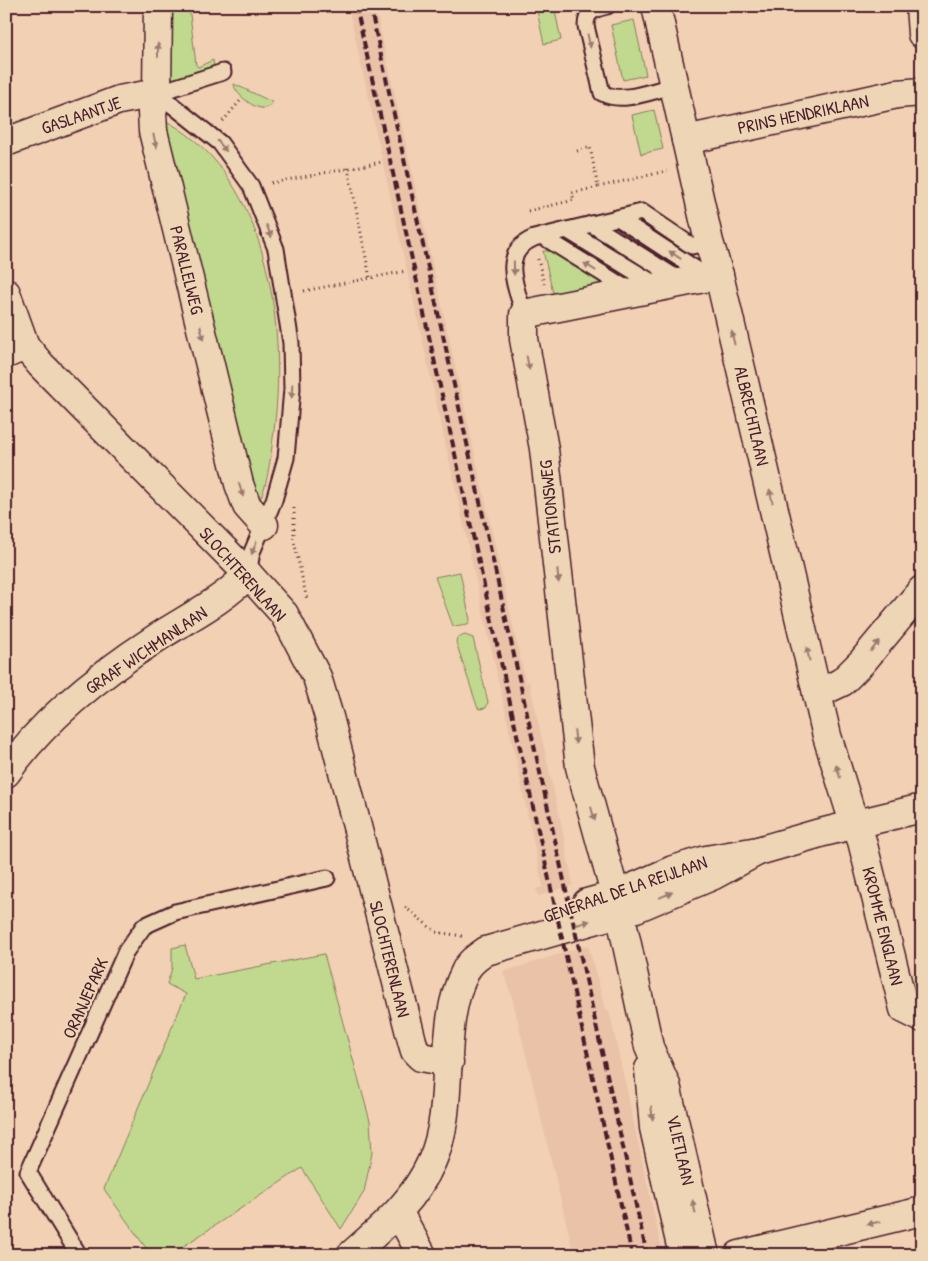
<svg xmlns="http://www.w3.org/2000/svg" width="928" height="1261" font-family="'Patrick Hand',sans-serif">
	<rect width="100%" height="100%" fill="#f2d0b3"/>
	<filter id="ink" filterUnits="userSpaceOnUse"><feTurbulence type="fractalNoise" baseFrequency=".02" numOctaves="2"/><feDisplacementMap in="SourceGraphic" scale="10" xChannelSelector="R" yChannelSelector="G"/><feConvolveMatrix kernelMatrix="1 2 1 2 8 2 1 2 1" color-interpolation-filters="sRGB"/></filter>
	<g filter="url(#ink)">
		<!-- built -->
		<g fill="#e9c2a8">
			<path d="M 348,6 L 375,6 L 526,684 L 529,681 L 562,828 L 573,885 L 538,896 L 536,889 L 543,887 L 517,764 Z"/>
			<path d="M 588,945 L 606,1010 L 609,1010 L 663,1255 L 574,1255 L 512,997 L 503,972 Z"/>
		</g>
		<!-- green -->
		<g fill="#c0d98f" stroke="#857c5d">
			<path d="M 169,6 L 189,6 L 196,65 L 198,67 L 213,60 L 214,67 L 178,81 L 170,77 Z"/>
			<path d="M 536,6 L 554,6 L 561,40 L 544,44 Z"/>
			<path d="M 634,20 L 646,75 L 623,80 L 611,25 Z"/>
			<path d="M 234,84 L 272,102 L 272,104 C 268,107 265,109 261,108 C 251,107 234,92 234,84 Z"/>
			<path d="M 654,110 L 663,149 L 641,154 L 632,115 Z"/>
			<path d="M 168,122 C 271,179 288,333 273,438 C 271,454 267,492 257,504 L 165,125 Z"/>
			<path d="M 543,251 L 554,251 L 606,285 L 554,297 Z"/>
			<path d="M 460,572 L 470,620 L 468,624 L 453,626 L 435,577 Z"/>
			<path d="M 465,635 L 473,638 L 488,702 L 486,708 L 479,709 L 477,706 L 456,642 L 457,638 Z"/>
			<path d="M 185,945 L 194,979 L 324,954 L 370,1121 L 372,1153 L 364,1192 L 341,1229 L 302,1168 L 170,1255 L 151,1255 L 104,1189 L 186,994 L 167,984 L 172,968 L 172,948 Z"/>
		</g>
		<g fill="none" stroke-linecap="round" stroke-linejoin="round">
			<!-- service casing -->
			<g stroke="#4a1f2b" stroke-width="19">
				<g id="service">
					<path d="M 607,6 C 595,9 586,11 586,26 L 602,93 C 622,104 651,91 673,86"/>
					<path d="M 157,93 L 220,143 L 251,186 L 276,249 L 291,343 L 292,389 L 286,458 L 274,500 L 252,552 L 248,574"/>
					<path d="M 157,93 L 223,72"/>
					<path d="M 618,218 L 708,277"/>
					<path d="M 591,224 L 683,282"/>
					<path d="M 567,230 L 658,286"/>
					<path d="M 542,236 L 632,292"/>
					<path d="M 524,314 C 516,287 499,253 534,238 L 642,212 L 692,246 L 709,242"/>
					<path d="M 79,1255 L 28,1172 L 126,951 L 144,926 L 175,912 L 327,878"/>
				</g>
			</g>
			<!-- minor casing -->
			<g stroke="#4a1f2b" stroke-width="31">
				<g id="minor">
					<path d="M 158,6 L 157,93 L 152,112 L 153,131 L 239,484 L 247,506 L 264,525"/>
					<path d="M 656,6 L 709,242 L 719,275 L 827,736 L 849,807 L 862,841 L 904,1009 L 922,1018"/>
					<path d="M 920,6 L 922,34"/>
					<path d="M 686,140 L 897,94 L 922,92"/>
					<path d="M 6,142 L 119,100 L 157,93"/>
					<path d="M 6,354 L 25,346"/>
					<path d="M 817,694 L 842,682 L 862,662 L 922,590"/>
					<path d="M 6,773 C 42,721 101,674 155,639 C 187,618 222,602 248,574"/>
					<path d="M 649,1069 L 654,1128 L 683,1255"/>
					<path d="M 399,1213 L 422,1255"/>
					<path d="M 705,1255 L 666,1085 L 649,1047 L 620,912 L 580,767 L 544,449 L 524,339 L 524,314 L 719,275"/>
					<path d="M 739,1255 L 922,1211"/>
				</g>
			</g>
			<!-- tertiary casing -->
			<g stroke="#4a1f2b" stroke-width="31">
				<g id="tertiary">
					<path d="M 6,293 L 25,346 L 41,365 L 248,574 L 284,614 L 317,677 L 329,717 L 412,1041 L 415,1051 L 421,1057 L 449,1062"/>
					<path d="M 587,903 L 616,895 L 673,870 L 706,860 L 758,851 L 820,833 L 922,808"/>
					<path d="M 351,1255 C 384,1226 413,1203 432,1161 C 457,1106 437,1026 465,972 C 469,962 478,957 486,951 L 636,908 L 714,875 L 758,851"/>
				</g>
			</g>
			<!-- path -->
			<g stroke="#4a1f2b" stroke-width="3" stroke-dasharray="1 4" stroke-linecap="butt">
				<path d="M 223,121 L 240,101"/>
				<path d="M 577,151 L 590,147 L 598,187 L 667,171"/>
				<path d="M 348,168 L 370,278"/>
				<path d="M 271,183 L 382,162"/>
				<path d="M 528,211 L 574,200 L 572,193 L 598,187"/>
				<path d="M 538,259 L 544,284"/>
				<path d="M 304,291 L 406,271"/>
				<path d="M 294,508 L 294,541 L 307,600"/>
				<path d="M 405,907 L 436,932 L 462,936"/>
			</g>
			<!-- service -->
			<use href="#service" stroke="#eed5b6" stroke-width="15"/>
			<!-- minor -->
			<use href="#minor" stroke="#eed5b6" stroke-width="28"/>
			<!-- tertiary -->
			<use href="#tertiary" stroke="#eed5b6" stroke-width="28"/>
			<!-- rail -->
			<g stroke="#4a1f2b" stroke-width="4" stroke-dasharray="8 4" stroke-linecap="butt">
				<path d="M 356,6 L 632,1255"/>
				<path d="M 370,6 L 647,1255"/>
			</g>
		</g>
		<!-- one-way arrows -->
		<defs><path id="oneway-solid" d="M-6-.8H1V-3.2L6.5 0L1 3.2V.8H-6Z" transform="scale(1.25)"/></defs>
		<g fill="#9c7a70">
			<use href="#oneway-solid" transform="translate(589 41) rotate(78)"/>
			<use href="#oneway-solid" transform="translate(158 50) rotate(-90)"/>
			<use href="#oneway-solid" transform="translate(155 141) rotate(76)"/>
			<use href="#oneway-solid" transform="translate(222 146) rotate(50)"/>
			<use href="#oneway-solid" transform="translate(269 231) rotate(68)"/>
			<use href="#oneway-solid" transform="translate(675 255) rotate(-147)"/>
			<use href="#oneway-solid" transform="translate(590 267) rotate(-148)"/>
			<use href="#oneway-solid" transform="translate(514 268) rotate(89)"/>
			<use href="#oneway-solid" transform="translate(202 333) rotate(76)"/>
			<use href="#oneway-solid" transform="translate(733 338) rotate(-103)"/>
			<use href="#oneway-solid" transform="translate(528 363) rotate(79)"/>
			<use href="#oneway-solid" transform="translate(292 391) rotate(93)"/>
			<use href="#oneway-solid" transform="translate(241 490) rotate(72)"/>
			<use href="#oneway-solid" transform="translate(771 496) rotate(-103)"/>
			<use href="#oneway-solid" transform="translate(254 548) rotate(111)"/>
			<use href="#oneway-solid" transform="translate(558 576) rotate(84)"/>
			<use href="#oneway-solid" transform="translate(875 646) rotate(-51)"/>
			<use href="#oneway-solid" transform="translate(808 654) rotate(-103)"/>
			<use href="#oneway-solid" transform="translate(575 737) rotate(84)"/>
			<use href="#oneway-solid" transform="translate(838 771) rotate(-107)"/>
			<use href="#oneway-solid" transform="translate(593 814) rotate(74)"/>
			<use href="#oneway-solid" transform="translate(666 895) rotate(-23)"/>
			<use href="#oneway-solid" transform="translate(583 923) rotate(-17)"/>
			<use href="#oneway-solid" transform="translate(652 1113) rotate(84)"/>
			<use href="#oneway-solid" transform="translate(694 1207) rotate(-103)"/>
			<use href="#oneway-solid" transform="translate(874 1223) rotate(167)"/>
		</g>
	</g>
	<g text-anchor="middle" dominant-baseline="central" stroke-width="4.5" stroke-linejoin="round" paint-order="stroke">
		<!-- street labels -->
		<g font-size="18" fill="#4a1f2b" stroke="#eed5b6">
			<text transform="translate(803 114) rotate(-12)">PRINS HENDRIKLAAN</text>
			<text transform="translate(81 115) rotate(-19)">GASLAANTJE</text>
			<text transform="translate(187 270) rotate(76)">PARALLELWEG</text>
			<text transform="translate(752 416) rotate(77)">ALBRECHTLAAN</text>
			<text transform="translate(550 507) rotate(-96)">STATIONSWEG</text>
			<text transform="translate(243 574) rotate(48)">SLOCHTERENLAAN</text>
			<text transform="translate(146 650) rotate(-34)">GRAAF WICHMANLAAN</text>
			<text transform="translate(625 889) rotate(-19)">GENERAAL DE LA REIJLAAN</text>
			<text transform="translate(883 926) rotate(76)">KROMME ENGLAAN</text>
			<text transform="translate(390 959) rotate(76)">SLOCHTERENLAAN</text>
			<text transform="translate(85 998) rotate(-66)">ORANJEPARK</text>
			<text transform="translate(681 1150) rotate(77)">VLIETLAAN</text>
		</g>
	</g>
	<!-- margin -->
	<rect width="928" height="1261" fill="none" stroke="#eed5b6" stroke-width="25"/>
	<rect x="12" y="12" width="903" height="1236" fill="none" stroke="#4a1f2b" stroke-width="2" filter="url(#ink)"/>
</svg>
